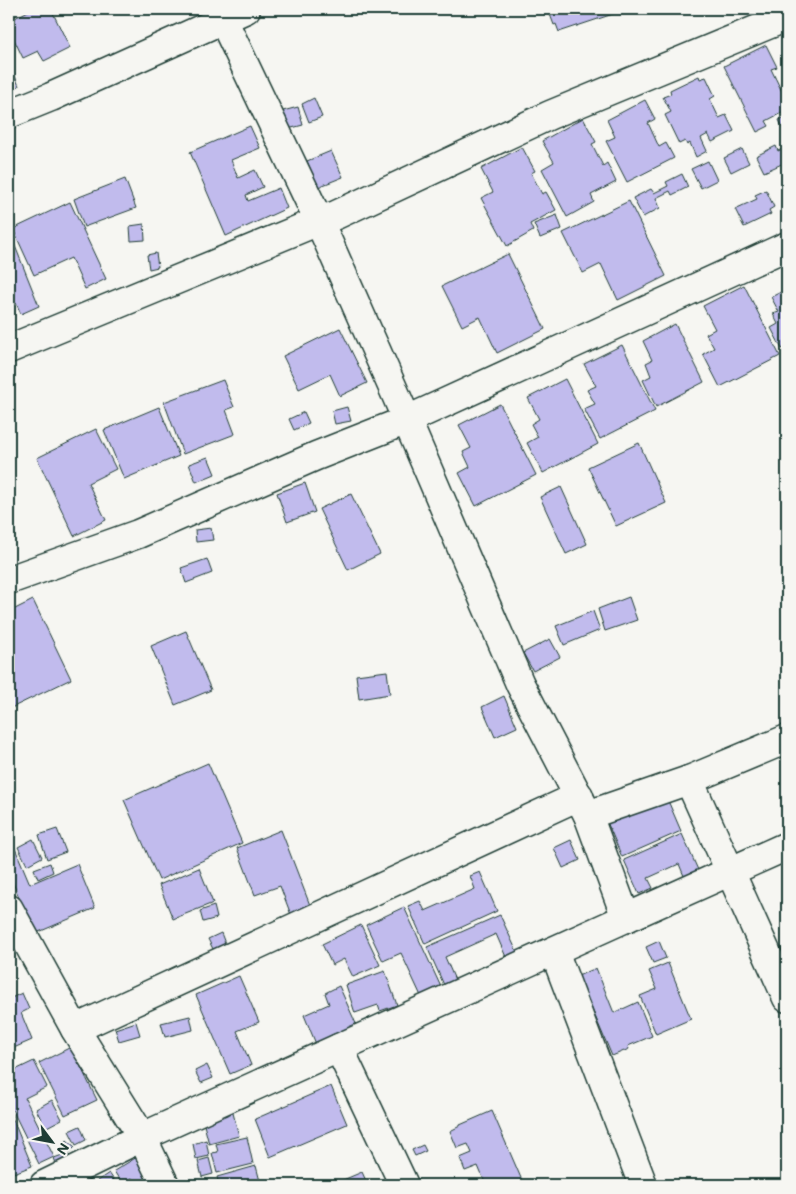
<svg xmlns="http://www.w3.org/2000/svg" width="796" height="1194" font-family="Mali,sans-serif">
	<rect width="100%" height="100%" fill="#f6f6f2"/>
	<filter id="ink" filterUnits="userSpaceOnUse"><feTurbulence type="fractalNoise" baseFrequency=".02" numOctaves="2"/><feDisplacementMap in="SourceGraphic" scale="10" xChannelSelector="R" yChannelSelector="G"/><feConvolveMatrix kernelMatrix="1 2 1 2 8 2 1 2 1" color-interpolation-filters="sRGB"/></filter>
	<g filter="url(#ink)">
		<!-- building -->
		<g fill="#c1bbed" stroke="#1f3d34">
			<path d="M 32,9 L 51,9 L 70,48 L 44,61 L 38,51 L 23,58 L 9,29 L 9,21 Z"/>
			<path d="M 548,9 L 628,9 L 559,32 L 556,24 L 554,25 Z"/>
			<path d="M 766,45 L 777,67 L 771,69 L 787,102 L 787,110 L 766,121 L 769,126 L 757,132 L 724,66 Z"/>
			<path d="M 9,61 L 19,86 L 9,91 Z"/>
			<path d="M 699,76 L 700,79 L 706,77 L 715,96 L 710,99 L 719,118 L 726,115 L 734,131 L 712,142 L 708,134 L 701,138 L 707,151 L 696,157 L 690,143 L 687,145 L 685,141 L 679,144 L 665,115 L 671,112 L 663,97 L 671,94 L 670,90 Z"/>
			<path d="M 314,98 L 322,117 L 309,122 L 302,104 Z"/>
			<path d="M 645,100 L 655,119 L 648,123 L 659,147 L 666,143 L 674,158 L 627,182 L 606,141 L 615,137 L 607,120 Z"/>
			<path d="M 298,107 L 303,125 L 288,129 L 283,111 Z"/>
			<path d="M 787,116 L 787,131 L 785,133 L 779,120 Z"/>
			<path d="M 583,118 L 596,142 L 592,144 L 603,166 L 607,163 L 616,182 L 591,195 L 594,202 L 567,217 L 542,169 L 554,162 L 542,141 Z"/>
			<path d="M 250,126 L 260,148 L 231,160 L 238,178 L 255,170 L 263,187 L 246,195 L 248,201 L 279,188 L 287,208 L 226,236 L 190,152 Z"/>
			<path d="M 776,146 L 778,151 L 787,147 L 787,159 L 783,161 L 784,163 L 764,172 L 756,156 Z"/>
			<path d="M 522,147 L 535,171 L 531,173 L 542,194 L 546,192 L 556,210 L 530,224 L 533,231 L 507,246 L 481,198 L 493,192 L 481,169 Z"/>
			<path d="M 742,149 L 749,163 L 731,172 L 724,158 Z"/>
			<path d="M 331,151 L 343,177 L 318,187 L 307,161 Z"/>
			<path d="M 708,161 L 717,180 L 701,188 L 691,169 Z"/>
			<path d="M 682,174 L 688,187 L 672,195 L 670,191 L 656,198 L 660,208 L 643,217 L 633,198 L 651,189 L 654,193 L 668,186 L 666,182 Z"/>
			<path d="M 125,179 L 136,208 L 84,227 L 74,199 Z"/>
			<path d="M 766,190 L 774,207 L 769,210 L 771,214 L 744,227 L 735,209 L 757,199 L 755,195 Z"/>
			<path d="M 629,201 L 666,276 L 618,300 L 601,264 L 583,273 L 563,233 Z"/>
			<path d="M 70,202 L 106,279 L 85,289 L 71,258 L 34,275 L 13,229 Z"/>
			<path d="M 557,215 L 562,229 L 540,238 L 534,224 Z"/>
			<path d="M 144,224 L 145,240 L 131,241 L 130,226 Z"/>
			<path d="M 9,231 L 39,306 L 21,314 L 16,303 L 9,306 Z"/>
			<path d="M 156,253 L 158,267 L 149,269 L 147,255 Z"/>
			<path d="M 508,254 L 545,329 L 497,353 L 480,317 L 462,326 L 442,286 Z"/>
			<path d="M 744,285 L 780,356 L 720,387 L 703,354 L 714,348 L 706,334 L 715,329 L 703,306 Z"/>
			<path d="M 787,289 L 787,346 L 782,349 L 771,328 L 778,324 L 773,314 L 779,312 L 771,297 Z"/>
			<path d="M 675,324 L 704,382 L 656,407 L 643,380 L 651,376 L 646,363 L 652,360 L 643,341 Z"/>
			<path d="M 340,328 L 367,383 L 340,396 L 330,374 L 299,389 L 283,356 Z"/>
			<path d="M 622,345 L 655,411 L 600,439 L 584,409 L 595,404 L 587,390 L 596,386 L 584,364 Z"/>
			<path d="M 565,379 L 598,444 L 543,473 L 527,443 L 538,437 L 531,424 L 539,419 L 528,398 Z"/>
			<path d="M 223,380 L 234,407 L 226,410 L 235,434 L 183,454 L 164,402 Z"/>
			<path d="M 500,404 L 536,475 L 476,506 L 459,473 L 470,467 L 463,452 L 471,448 L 459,425 Z"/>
			<path d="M 159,407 L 179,456 L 124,479 L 104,430 Z"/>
			<path d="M 347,407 L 351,421 L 335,424 L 332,411 Z"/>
			<path d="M 304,412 L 309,423 L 294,430 L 289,419 Z"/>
			<path d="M 96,429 L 116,469 L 88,483 L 106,520 L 74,536 L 37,458 Z"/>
			<path d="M 639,443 L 666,503 L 616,526 L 588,467 Z"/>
			<path d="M 208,457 L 215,474 L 196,482 L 189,464 Z"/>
			<path d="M 305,483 L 315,512 L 287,522 L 277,493 Z"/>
			<path d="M 561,487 L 587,544 L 566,554 L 540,497 Z"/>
			<path d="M 351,494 L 380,554 L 348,570 L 319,509 Z"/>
			<path d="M 211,528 L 213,540 L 196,542 L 195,530 Z"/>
			<path d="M 207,559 L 212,573 L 186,583 L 181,568 Z"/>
			<path d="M 629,597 L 637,620 L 605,631 L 598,609 Z"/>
			<path d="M 33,600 L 71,679 L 9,709 L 9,635 L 12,633 L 9,626 L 9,612 Z"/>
			<path d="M 593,611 L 600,630 L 564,645 L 556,626 Z"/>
			<path d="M 186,631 L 211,690 L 175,705 L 151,646 Z"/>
			<path d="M 550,639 L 560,657 L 533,671 L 523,653 Z"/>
			<path d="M 387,671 L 390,694 L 359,699 L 356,675 Z"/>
			<path d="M 504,696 L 517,727 L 495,737 L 482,707 Z"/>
			<path d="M 208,763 L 242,843 L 159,880 L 124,800 Z"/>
			<path d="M 666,796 L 681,831 L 622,857 L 607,822 Z"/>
			<path d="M 57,829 L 66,852 L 47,859 L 39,835 Z"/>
			<path d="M 281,830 L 313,913 L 293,920 L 280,886 L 255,895 L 237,848 Z"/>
			<path d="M 682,834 L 698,870 L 684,876 L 679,864 L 648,878 L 653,888 L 639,894 L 624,860 Z"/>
			<path d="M 33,839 L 42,857 L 27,865 L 18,847 Z"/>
			<path d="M 571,840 L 580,860 L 563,868 L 554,848 Z"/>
			<path d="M 14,846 L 30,884 L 77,864 L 95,908 L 34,934 L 9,873 L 9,849 Z"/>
			<path d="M 50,863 L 53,872 L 38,879 L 34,869 Z"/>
			<path d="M 199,868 L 213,903 L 173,919 L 159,885 Z"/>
			<path d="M 480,872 L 497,911 L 425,944 L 408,906 L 420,901 L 425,911 L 475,889 L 470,876 Z"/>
			<path d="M 214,906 L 217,918 L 203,922 L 200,911 Z"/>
			<path d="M 404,907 L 441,987 L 421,996 L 401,953 L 383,961 L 366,925 Z"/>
			<path d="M 500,915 L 517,952 L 506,957 L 496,934 L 445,957 L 455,980 L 444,985 L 427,947 Z"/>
			<path d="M 361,925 L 380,965 L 353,977 L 344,959 L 332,965 L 322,944 Z"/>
			<path d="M 221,933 L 226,946 L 214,951 L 208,939 Z"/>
			<path d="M 659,941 L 666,958 L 653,963 L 646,947 Z"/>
			<path d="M 668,963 L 691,1019 L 656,1034 L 640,996 L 657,989 L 649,971 Z"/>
			<path d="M 596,968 L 614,1013 L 638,1002 L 652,1036 L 628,1046 L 629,1049 L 612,1056 L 578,976 Z"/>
			<path d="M 385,971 L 397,1005 L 380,1011 L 378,1005 L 355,1013 L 346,985 Z"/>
			<path d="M 239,976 L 259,1022 L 237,1031 L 251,1065 L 230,1074 L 196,995 Z"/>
			<path d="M 339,986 L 357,1026 L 316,1044 L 304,1015 L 329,1004 L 325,993 Z"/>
			<path d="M 22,993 L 29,1009 L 21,1013 L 32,1040 L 9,1050 L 9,999 Z"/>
			<path d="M 190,1016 L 193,1030 L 165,1037 L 161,1023 Z"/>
			<path d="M 136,1022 L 140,1035 L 119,1041 L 115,1029 Z"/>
			<path d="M 71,1047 L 97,1100 L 65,1115 L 39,1063 Z"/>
			<path d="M 34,1061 L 47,1087 L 25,1098 L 54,1157 L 39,1164 L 9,1103 L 9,1073 Z"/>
			<path d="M 207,1065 L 213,1078 L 201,1083 L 195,1071 Z"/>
			<path d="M 331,1086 L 347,1124 L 270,1157 L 255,1119 Z"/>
			<path d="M 52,1100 L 62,1119 L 45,1128 L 36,1109 Z"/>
			<path d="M 9,1110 L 32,1166 L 14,1173 L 9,1159 Z"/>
			<path d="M 492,1111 L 524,1185 L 486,1185 L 478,1166 L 465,1171 L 460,1158 L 472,1153 L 468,1144 L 457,1148 L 450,1131 L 460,1126 L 460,1125 Z"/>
			<path d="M 233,1113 L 239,1136 L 209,1144 L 203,1121 Z"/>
			<path d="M 80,1126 L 86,1140 L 76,1145 L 69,1131 Z"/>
			<path d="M 247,1137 L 253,1164 L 217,1173 L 212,1153 L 218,1152 L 216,1144 Z"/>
			<path d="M 67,1140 L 75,1147 L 70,1152 L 63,1145 Z"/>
			<path d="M 206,1140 L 209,1156 L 196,1159 L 193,1144 Z"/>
			<path d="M 423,1145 L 426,1151 L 415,1156 L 412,1150 Z"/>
			<path d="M 68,1153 L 73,1166 L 59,1171 L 54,1158 Z"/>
			<path d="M 137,1157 L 153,1185 L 136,1185 L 132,1178 L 122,1184 L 114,1171 Z"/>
			<path d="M 209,1158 L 213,1174 L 202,1177 L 198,1161 Z"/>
			<path d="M 256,1166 L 261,1185 L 219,1185 L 217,1177 Z"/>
			<path d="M 362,1172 L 367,1183 L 362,1185 L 337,1185 L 336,1183 Z"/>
			<path d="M 109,1173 L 116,1183 L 114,1185 L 100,1185 L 97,1181 Z"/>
		</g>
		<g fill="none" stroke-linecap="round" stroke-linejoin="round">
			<!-- minor casing -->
			<g stroke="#1f3d34" stroke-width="31">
				<g id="minor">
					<path d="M 9,114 L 51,97 L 246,9"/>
					<path d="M 9,349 L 319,221 L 336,215 L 550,115 L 787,17"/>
					<path d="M 9,580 L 138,534 L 316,456 L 407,420 L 787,246"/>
					<path d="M 689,780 L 787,998"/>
					<path d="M 588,815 L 689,780 L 787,739"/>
					<path d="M 9,909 L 75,1029 L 142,1137 L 165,1185"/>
					<path d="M 626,918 L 787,846"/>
					<path d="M 554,951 L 643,1185"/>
					<path d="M 75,1029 L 579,796"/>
					<path d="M 339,1048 L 404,1185"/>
					<path d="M 44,1185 L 142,1137 L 626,918 L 588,815 L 520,684 L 396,395 L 319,221 L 218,9"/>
				</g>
			</g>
			<!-- minor -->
			<use href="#minor" stroke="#f6f6f2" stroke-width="28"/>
		</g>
	</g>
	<!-- margin -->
	<rect width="796" height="1194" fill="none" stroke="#f6f6f2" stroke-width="30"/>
	<rect x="15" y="15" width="766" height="1164" fill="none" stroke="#1f3d34" stroke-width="2" filter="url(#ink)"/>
	<!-- north arrow -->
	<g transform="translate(52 1142) rotate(122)" stroke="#f6f6f2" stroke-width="4" paint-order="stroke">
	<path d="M0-4L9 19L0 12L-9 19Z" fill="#1f3d34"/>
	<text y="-8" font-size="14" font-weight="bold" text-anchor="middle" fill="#1f3d34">N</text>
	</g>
</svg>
